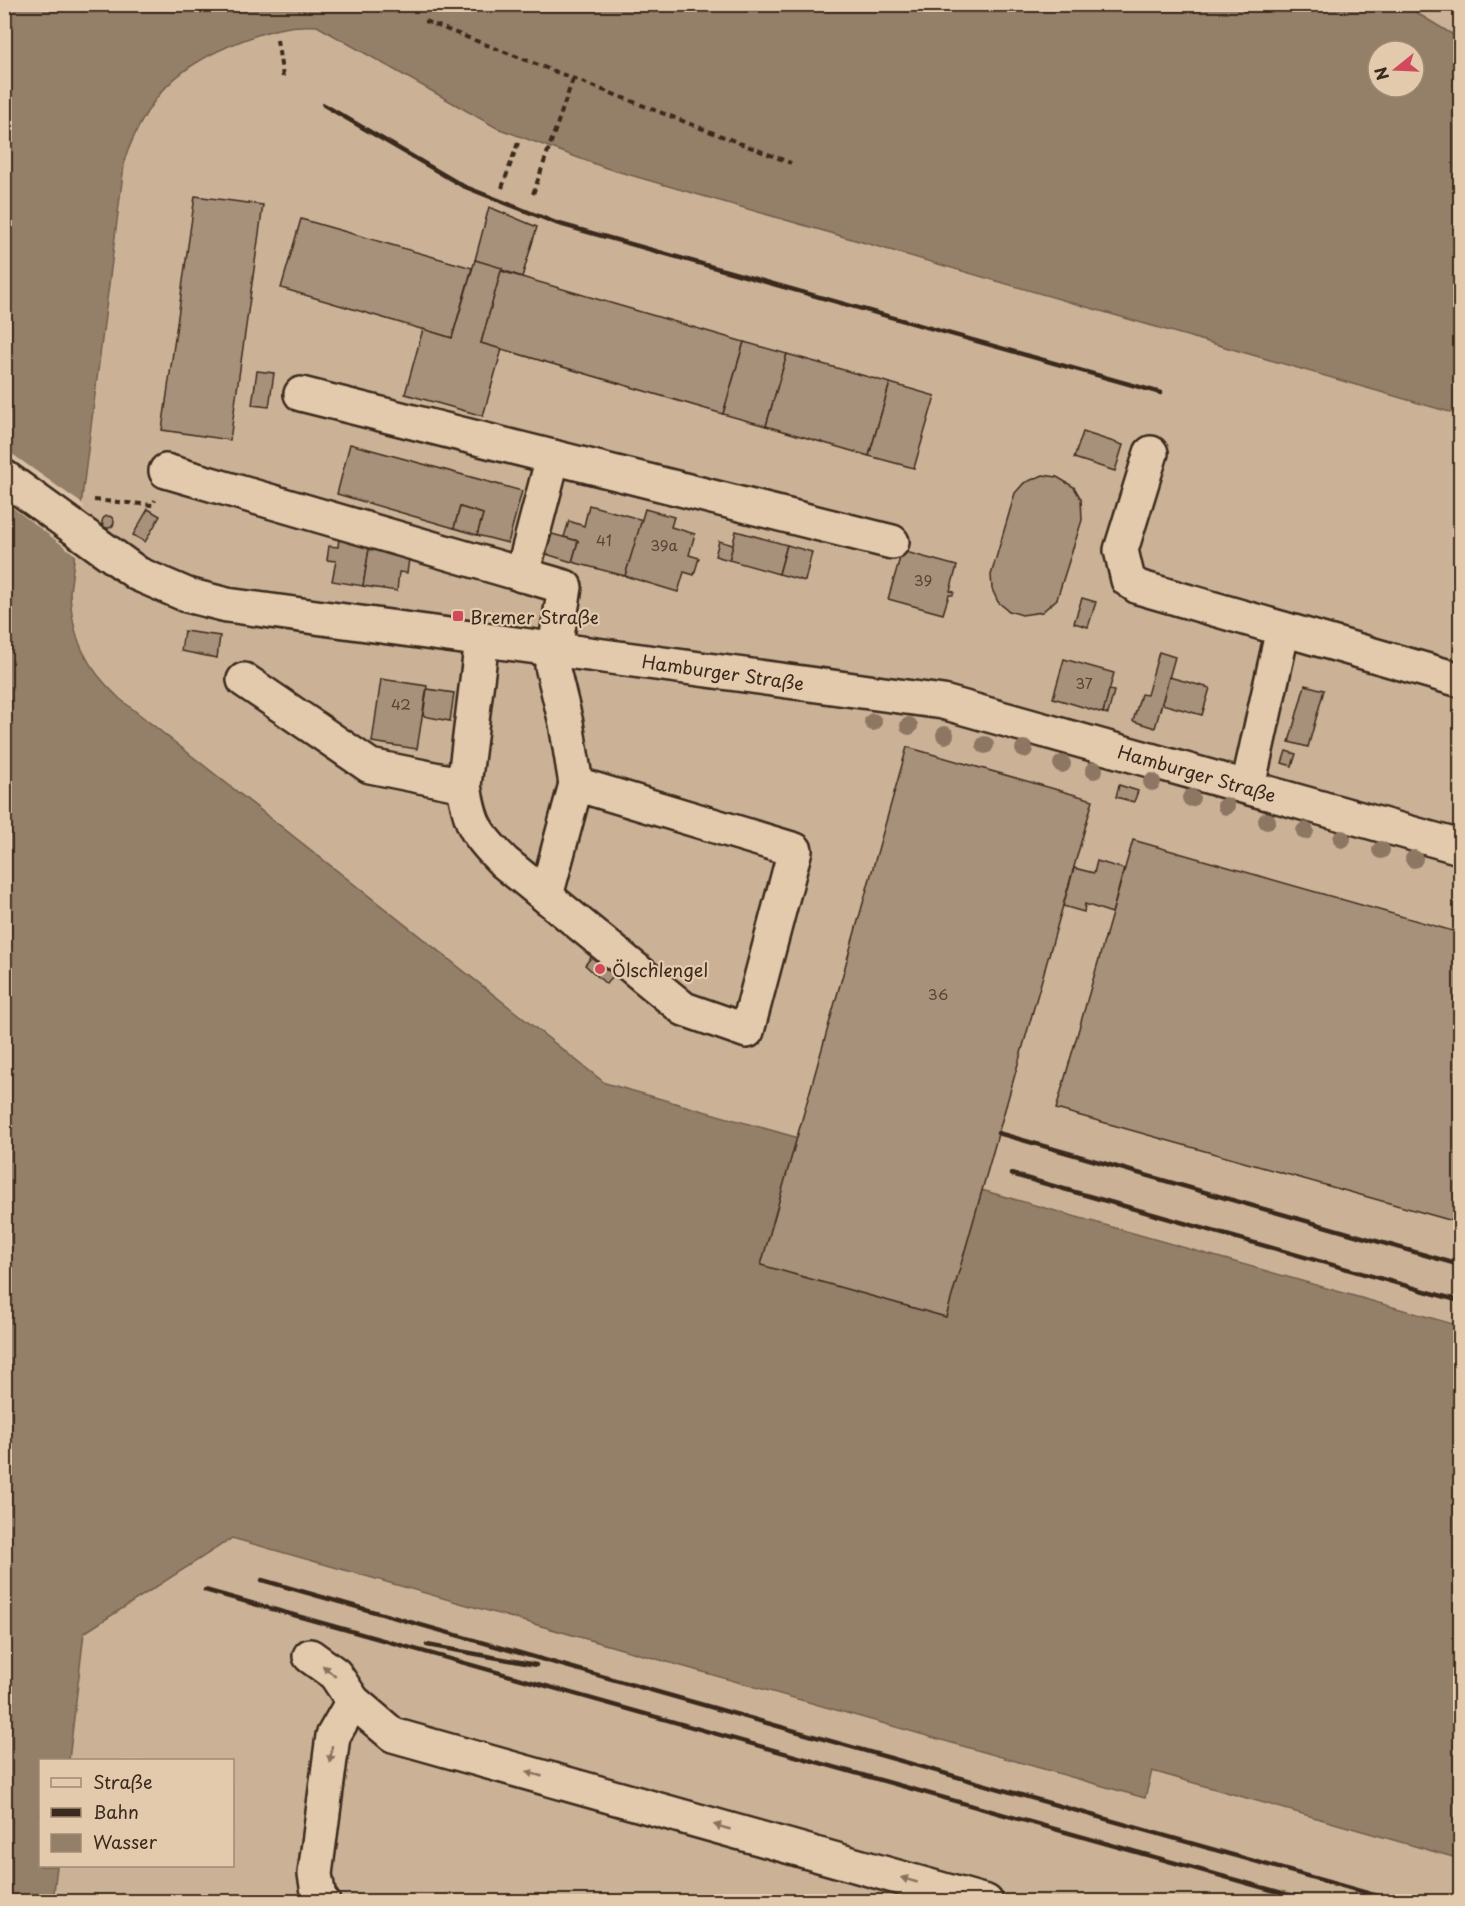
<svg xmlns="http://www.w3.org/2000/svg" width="1465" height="1906" font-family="'Playpen Sans',sans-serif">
	<rect width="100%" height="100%" fill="#dac0a4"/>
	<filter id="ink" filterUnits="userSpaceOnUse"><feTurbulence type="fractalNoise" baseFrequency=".0167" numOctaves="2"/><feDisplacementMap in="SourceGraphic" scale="12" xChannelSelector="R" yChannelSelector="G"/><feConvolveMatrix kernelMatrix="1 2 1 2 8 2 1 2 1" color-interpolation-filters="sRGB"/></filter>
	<g filter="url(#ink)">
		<!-- built -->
		<path fill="#cbb297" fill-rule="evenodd" d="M 5,5 L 1460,5 L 1460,1901 L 5,1901 ZM 1378,51 L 1414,51 L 1414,87 L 1378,87 ZM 40,1760 L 232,1760 L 232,1866 L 40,1866 Z"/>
		<!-- water -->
		<path fill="#947f69" stroke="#705d4b" stroke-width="1.5" fill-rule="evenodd" d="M 1402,4 L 1460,39 L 1460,415 L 606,168 L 497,128 L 317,26 C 289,24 267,31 241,41 C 177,66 149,94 125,158 L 70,592 C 72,640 86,667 120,699 L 605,1083 L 1460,1326 L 1460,1859 L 1152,1771 L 1145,1798 L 232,1538 L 84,1633 L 69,1760 L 40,1760 L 40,1866 L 57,1866 L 53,1901 L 5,1902 L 5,5 ZM 1378,51 L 1414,51 L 1414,87 L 1378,87 Z"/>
		<!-- pier -->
		<path fill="#dac0a4" d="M 5,449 L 84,505 L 77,556 L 5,502 Z"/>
		<!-- building -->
		<g fill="#a8917a" stroke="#3b2a1e" stroke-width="1.5">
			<path d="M 195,196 L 263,205 L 230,440 L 162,430 Z"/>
			<path d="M 489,207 L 537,227 L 522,277 L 475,260 Z"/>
			<path d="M 301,219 L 472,268 L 452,338 L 281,288 Z"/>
			<path d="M 475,260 L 502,268 L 481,343 L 502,349 L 483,416 L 405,394 L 423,329 L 452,338 Z"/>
			<path d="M 501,271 L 744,342 L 723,414 L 481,343 Z"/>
			<path d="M 744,342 L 787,354 L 766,426 L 723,414 Z"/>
			<path d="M 787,354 L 890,383 L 869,456 L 766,426 Z"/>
			<path d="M 257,371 L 274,373 L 269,407 L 252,405 Z"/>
			<path d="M 890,383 L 935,396 L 914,468 L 869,456 Z"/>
			<path d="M 1083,432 L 1123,445 L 1115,471 L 1074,458 Z"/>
			<path d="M 350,444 L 522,491 L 508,543 L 477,535 L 483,514 L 460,507 L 454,528 L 337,494 Z"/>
			<path d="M 1043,475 L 1057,477 L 1074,487 L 1081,499 L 1082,520 L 1057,599 L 1042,612 L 1022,615 L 1009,611 L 998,602 L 992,589 L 991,575 L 1015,493 L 1024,483 Z"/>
			<path d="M 589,505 L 643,520 L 625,576 L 572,562 L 578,541 L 564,537 L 569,521 L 584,526 Z"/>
			<path d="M 460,507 L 483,514 L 477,535 L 454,528 Z"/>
			<path d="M 148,509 L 160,516 L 145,542 L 133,535 Z"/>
			<path d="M 645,509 L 674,517 L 671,527 L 695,534 L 689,555 L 699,558 L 694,575 L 684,572 L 678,592 L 625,576 Z"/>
			<circle cx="108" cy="522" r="6"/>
			<path d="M 736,531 L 787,545 L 779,574 L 729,560 Z"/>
			<path d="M 552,534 L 578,541 L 572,562 L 546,554 Z"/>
			<path d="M 339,538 L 370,543 L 363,586 L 332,581 L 336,561 L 327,560 L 329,546 L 338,547 Z"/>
			<path d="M 719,541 L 733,545 L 729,560 L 715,556 Z"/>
			<path d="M 370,543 L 404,548 L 402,557 L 409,559 L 407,573 L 399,572 L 397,591 L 363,586 Z"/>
			<path d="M 787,545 L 812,552 L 805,581 L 779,574 Z"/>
			<path d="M 902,551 L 957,566 L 950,591 L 954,592 L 953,595 L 949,595 L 943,614 L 888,599 Z"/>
			<path d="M 1082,598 L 1096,602 L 1088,627 L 1074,623 Z"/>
			<path d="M 184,631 L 220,636 L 217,658 L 181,651 Z"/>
			<path d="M 1159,652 L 1175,657 L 1155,728 L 1133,721 L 1141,694 L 1147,695 Z"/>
			<path d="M 1064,659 L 1114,673 L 1103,713 L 1053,698 Z"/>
			<path d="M 1169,677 L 1210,688 L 1202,715 L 1162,704 Z"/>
			<path d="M 381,679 L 427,686 L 417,749 L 372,742 Z"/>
			<path d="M 1305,685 L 1324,690 L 1308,747 L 1289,742 Z"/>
			<path d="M 427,689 L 454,693 L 450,721 L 423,716 Z"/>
			<path d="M 1109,690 L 1114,691 L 1108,714 L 1103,713 Z"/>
			<path d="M 907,747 L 1093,800 L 946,1317 L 761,1265 Z"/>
			<path d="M 1286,751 L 1296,754 L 1292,766 L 1282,763 Z"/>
			<path d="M 1119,785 L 1138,791 L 1134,802 L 1116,797 Z"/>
			<path d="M 1133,840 L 1460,933 L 1460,1223 L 1056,1109 Z"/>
			<path d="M 1097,861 L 1124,869 L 1112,913 L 1085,904 L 1084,912 L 1063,906 L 1074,868 L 1094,873 Z"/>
			<path d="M 594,954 L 616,973 L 606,984 L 585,965 Z"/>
		</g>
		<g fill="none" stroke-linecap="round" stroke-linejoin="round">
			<!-- minor casing -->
			<g stroke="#3b2a1e" stroke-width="38">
				<g id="minor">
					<path d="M 301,394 L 892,542"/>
					<path d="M 1151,453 L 1121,550 L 1128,580 L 1138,587 L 1460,680"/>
					<path d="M 166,471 L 565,587 L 552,666 L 566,723 L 576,784 L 795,850 L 747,1031 L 684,1009 L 504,862 C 476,834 470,825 464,785"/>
					<path d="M 4,477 L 138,574 L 187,595 L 227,605 L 943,702 L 1460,847"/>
					<path d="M 522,575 L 553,457"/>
					<path d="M 244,680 L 370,766 L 464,785 L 482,640"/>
					<path d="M 1248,786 L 1283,629"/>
					<path d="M 546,896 L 576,784"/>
					<path d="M 310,1656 L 335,1674 L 353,1701 L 393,1735 L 986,1902"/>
					<path d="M 323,1902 L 319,1898 L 315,1874 L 333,1736 L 353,1701"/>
				</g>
			</g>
			<!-- path -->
			<g stroke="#3b2a1e" stroke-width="4" stroke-dasharray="6 4.5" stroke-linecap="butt">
				<path d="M 425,21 L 791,163"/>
				<path d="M 277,40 L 283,77"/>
				<path d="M 502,188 L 519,140"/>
				<path d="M 533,194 L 573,79"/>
				<path d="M 94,500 L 153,505 L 155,500"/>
			</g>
			<!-- minor -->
			<use href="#minor" stroke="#e4caac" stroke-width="33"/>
			<!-- rail -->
			<g stroke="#3b2a1e" stroke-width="4.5">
				<path d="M 324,105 L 463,186 L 556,223 L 1161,393"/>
				<path d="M 998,1133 L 1460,1265"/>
				<path d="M 1011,1174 L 1460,1301"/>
				<path d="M 262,1580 L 1399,1902"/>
				<path d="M 205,1590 L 1314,1902"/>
				<path d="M 427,1645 L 536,1665"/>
			</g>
		</g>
		<!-- trees -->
		<g fill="#8d7763">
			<circle cx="873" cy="722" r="9"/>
			<circle cx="909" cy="726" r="9"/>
			<circle cx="945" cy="735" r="9"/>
			<circle cx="985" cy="745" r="9"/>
			<circle cx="1024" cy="749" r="9"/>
			<circle cx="1062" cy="764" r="9"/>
			<circle cx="1094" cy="770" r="9"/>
			<circle cx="1152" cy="782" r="9"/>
			<circle cx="1191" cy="798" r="9"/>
			<circle cx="1226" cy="806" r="9"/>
			<circle cx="1267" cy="821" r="9"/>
			<circle cx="1305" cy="831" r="9"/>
			<circle cx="1342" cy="839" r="9"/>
			<circle cx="1381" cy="850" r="9"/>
			<circle cx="1414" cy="859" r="9"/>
		</g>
		<!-- one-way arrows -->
		<defs><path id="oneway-solid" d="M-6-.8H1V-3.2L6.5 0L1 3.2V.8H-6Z" transform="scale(1.5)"/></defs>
		<g fill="#87725e">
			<use href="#oneway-solid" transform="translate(329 1671) rotate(-139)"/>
			<use href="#oneway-solid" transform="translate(331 1754) rotate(97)"/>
			<use href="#oneway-solid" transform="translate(534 1774) rotate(-164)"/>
			<use href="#oneway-solid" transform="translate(722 1827) rotate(-164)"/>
			<use href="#oneway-solid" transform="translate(909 1880) rotate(-164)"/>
		</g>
	</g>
	<!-- markers -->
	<g fill="#d1495b" stroke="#e4caac" stroke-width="2">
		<rect x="452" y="610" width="12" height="12" rx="3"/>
		<circle cx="600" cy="969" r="6"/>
	</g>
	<g text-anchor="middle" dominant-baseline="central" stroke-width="4.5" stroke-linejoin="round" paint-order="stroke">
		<!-- number labels -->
		<g font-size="15" fill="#564435">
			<text x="604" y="539">41</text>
			<text x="664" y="544">39a</text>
			<text x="923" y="579">39</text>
			<text x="1084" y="682">37</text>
			<text x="401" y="703">42</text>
			<text x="938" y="993">36</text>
		</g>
		<!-- poi labels -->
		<g font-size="18" fill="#3b2a1e" stroke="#e4caac" text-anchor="start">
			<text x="470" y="616">Bremer Straße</text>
			<text x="612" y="969">Ölschlengel</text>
		</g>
		<!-- street labels -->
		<g font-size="18" fill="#3b2a1e" stroke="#e4caac">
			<text transform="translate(723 672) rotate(8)">Hamburger Straße</text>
			<text transform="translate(1197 773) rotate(16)">Hamburger Straße</text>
		</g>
	</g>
	<!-- margin -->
	<rect width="1465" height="1906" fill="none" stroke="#e4caac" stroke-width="24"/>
	<rect x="12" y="12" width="1441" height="1882" fill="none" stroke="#3b2a1e" stroke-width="2" filter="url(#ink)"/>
	<!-- legend -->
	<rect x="39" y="1759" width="195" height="108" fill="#e4caac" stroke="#a08a73" stroke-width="1.5"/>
	<rect x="51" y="1778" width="30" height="9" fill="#e4caac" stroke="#a08a73" stroke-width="1.5"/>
	<text x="93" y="1789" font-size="18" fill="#3b2a1e">Straße</text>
	<rect x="51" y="1808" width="30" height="9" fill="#3b2a1e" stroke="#a08a73" stroke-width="1.5"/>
	<text x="93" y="1819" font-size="18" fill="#3b2a1e">Bahn</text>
	<rect x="51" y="1834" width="30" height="18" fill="#947f69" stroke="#a08a73" stroke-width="1.5"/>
	<text x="93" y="1849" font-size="18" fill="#3b2a1e">Wasser</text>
	<!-- north arrow -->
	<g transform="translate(1396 69) rotate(252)"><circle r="28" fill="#e4caac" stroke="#a08a73" stroke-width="1.5"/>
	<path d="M0-4.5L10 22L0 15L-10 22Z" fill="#d1495b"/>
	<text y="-9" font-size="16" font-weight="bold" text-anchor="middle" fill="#3b2a1e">N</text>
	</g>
</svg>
